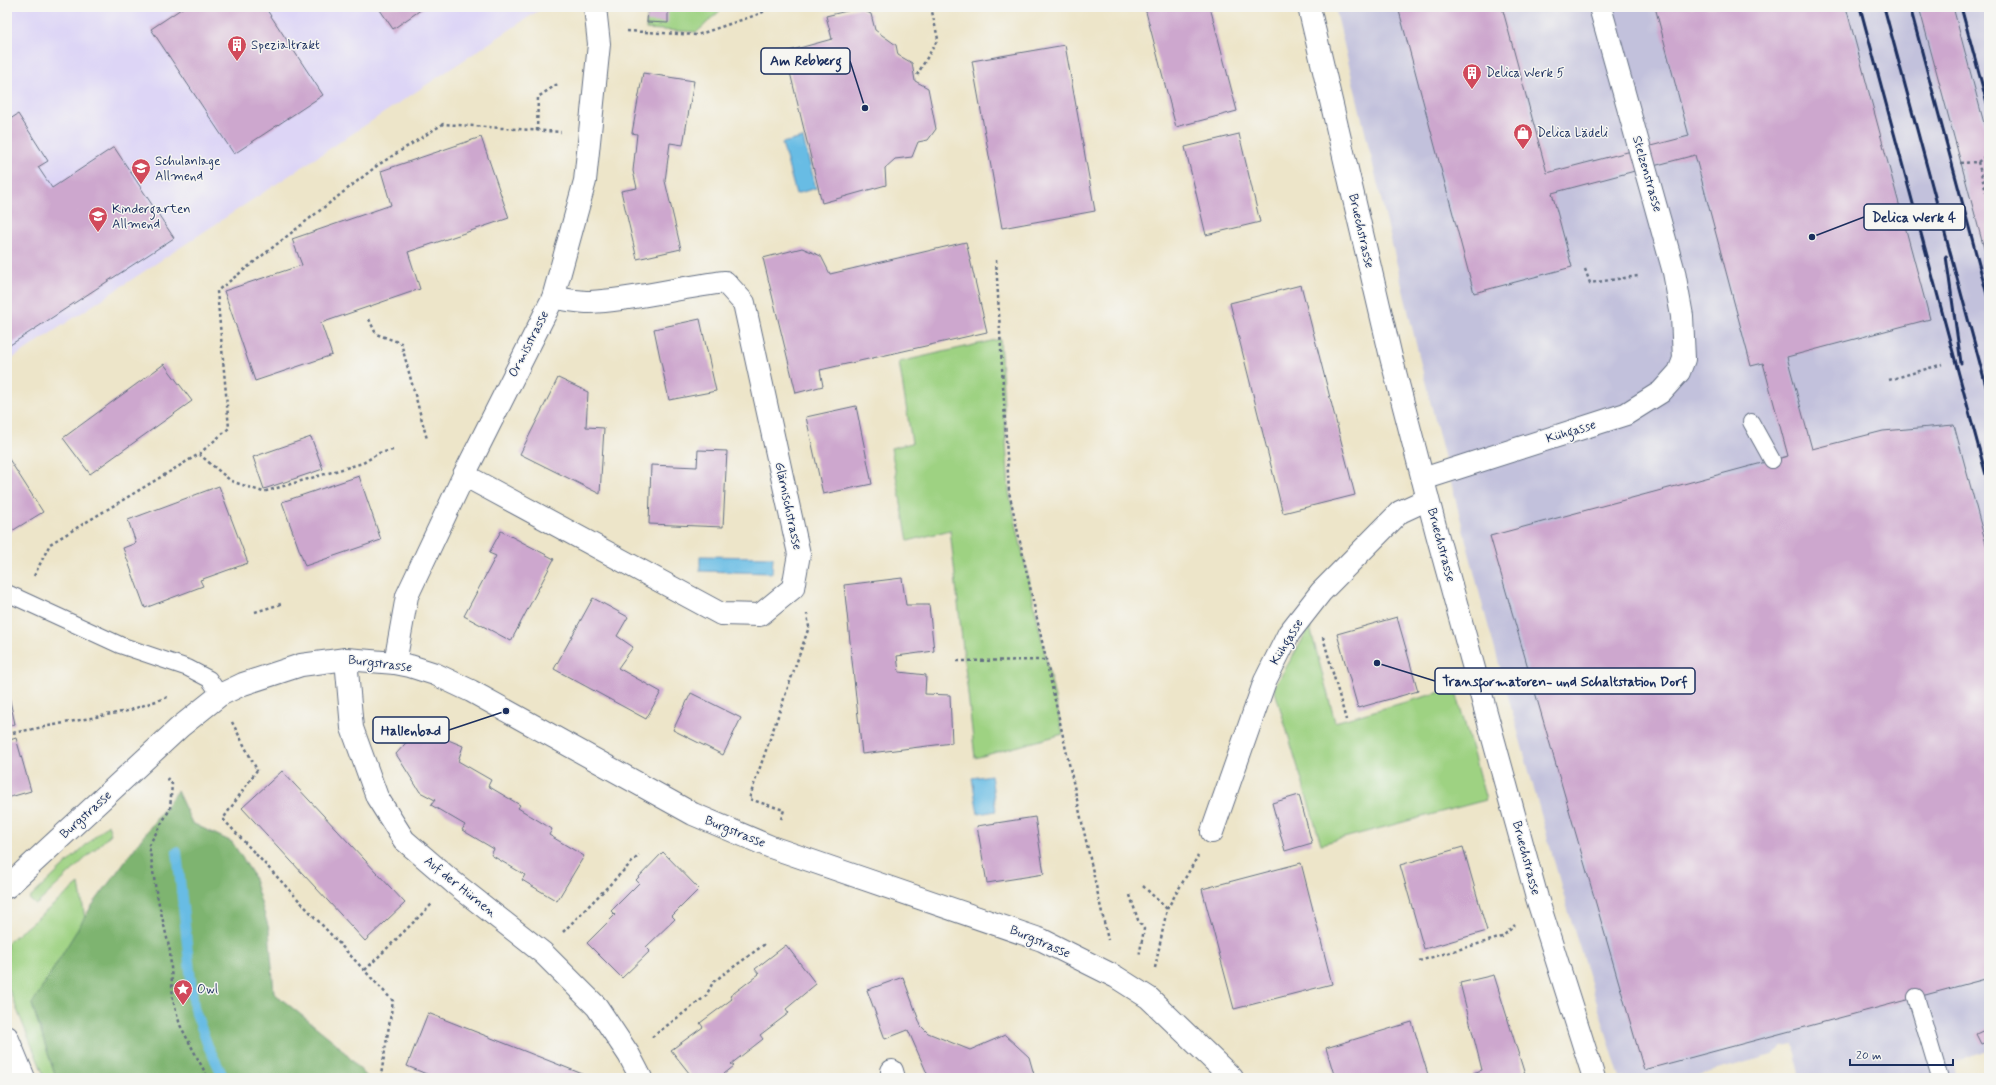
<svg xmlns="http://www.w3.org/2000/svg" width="1996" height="1085" font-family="Mynerve,sans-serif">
	<rect width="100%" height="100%" fill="#f6f6f2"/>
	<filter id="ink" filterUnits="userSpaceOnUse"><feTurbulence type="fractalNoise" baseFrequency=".025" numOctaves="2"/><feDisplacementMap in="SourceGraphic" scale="8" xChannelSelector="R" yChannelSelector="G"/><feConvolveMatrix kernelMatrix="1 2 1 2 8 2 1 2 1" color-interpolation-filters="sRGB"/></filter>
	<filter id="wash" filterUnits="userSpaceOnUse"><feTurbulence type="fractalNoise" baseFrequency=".012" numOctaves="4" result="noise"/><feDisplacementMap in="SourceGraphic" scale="16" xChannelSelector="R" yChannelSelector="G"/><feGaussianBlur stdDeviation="0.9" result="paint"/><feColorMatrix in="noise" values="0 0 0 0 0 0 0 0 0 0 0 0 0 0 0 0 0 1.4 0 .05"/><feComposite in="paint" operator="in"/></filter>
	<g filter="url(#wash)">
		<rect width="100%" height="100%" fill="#ede5c9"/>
		<!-- built -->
		<path fill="#ddd5f6" d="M 7,7 L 544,7 L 7,362 Z"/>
		<!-- industrial -->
		<path fill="#c2c1dc" d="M 1335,7 L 1989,7 L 1989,1049 L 1953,1063 L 1957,1078 L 1801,1078 L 1793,1045 L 1782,1047 L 1772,1055 L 1688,1078 L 1620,1078 L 1565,900 L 1483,607 L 1424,377 Z"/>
		<!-- green -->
		<g fill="#9ed282" stroke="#5c8070">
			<path d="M 648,7 L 724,7 L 697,32 L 646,29 Z"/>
			<path d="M 1000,339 L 1009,492 L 1063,734 L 975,758 L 950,530 L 908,541 L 891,448 L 912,443 L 899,362 Z"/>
			<path d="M 1310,627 L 1335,722 L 1455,688 L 1486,800 L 1321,844 L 1274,688 Z"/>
			<path d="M 108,824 L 111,834 L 36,905 L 29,899 Z"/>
			<path d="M 79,884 L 85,918 L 32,1005 L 56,1078 L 45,1078 L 7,985 L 7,943 Z"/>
		</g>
		<!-- forest -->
		<path fill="#7eb470" stroke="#4c7267" d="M 177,791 L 192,823 L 232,842 L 252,873 L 269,929 L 274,993 L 336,1043 L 368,1078 L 56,1078 L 32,1004 L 91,907 Z"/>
		<!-- water -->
		<g fill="#68bce4" stroke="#4276a1">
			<path d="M 803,138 L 816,188 L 796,194 L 782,143 Z"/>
			<path d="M 700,556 L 773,557 L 772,573 L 700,571 Z"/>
			<path d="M 991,775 L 996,811 L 978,814 L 972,778 Z"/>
		</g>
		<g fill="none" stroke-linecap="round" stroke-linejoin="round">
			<!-- stream -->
			<path stroke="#68bce4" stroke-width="10" d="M 177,852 L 194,1008 L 208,1046 L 224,1078"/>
		</g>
		<g id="blocks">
			<!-- building -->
			<g fill="#cda7ce">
				<path d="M 184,7 L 265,7 L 323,95 L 234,154 L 151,29 Z"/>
				<path d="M 378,7 L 425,7 L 393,29 Z"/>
				<path d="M 648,7 L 668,7 L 668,23 L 647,22 Z"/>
				<path d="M 1149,7 L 1210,7 L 1237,111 L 1176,127 L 1145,8 Z"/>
				<path d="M 1398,7 L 1502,7 L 1547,173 L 1689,136 L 1655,7 L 1846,7 L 1930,319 L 1787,357 L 1812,449 L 1883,431 L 1954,425 L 1989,555 L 1989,978 L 1644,1070 L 1490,536 L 1788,456 L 1763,363 L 1751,366 L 1695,155 L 1552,193 L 1572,267 L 1474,293 Z"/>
				<path d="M 1919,7 L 1953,7 L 1989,142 L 1989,267 Z"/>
				<path d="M 859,8 L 871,14 L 875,30 L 896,45 L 898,55 L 912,63 L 915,81 L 928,88 L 936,129 L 928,140 L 918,142 L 912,157 L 895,159 L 885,168 L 886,185 L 822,203 L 785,52 L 832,39 L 826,16 Z"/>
				<path d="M 1065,45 L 1095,211 L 1002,228 L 972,61 Z"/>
				<path d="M 643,73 L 694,81 L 683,145 L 670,143 L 665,181 L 681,249 L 637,259 L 621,191 L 637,188 L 633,171 L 637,134 L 632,133 Z"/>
				<path d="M 18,114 L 48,161 L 38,167 L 52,188 L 114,147 L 174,238 L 7,347 L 7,121 Z"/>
				<path d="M 1239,134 L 1260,222 L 1206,235 L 1185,147 Z"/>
				<path d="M 481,137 L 509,218 L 408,252 L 420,289 L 321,323 L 332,355 L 255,381 L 224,291 L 302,265 L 292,239 L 391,205 L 381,171 Z"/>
				<path d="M 966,242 L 987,332 L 820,370 L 823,386 L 796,393 L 763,258 L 802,248 L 821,256 L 830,274 Z"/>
				<path d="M 1301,285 L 1355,495 L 1283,513 L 1230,303 Z"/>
				<path d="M 700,319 L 716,391 L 669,400 L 654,329 Z"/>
				<path d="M 164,364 L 192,401 L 90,474 L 63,438 Z"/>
				<path d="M 558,378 L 588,392 L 586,427 L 604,428 L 600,494 L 520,454 Z"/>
				<path d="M 856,406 L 872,484 L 823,494 L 806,417 Z"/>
				<path d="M 311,437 L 323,469 L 264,489 L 253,457 Z"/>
				<path d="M 698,450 L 727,451 L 723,527 L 649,524 L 651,465 L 697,467 Z"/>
				<path d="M 7,456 L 43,512 L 7,534 Z"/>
				<path d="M 359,476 L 381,540 L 305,566 L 282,502 Z"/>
				<path d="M 219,486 L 248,563 L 200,580 L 203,586 L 145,608 L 123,548 L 136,543 L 128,520 Z"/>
				<path d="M 501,531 L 554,559 L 511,641 L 464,616 L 496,556 L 489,553 Z"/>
				<path d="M 902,578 L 906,605 L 929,605 L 934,651 L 897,656 L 899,672 L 926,675 L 925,694 L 950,695 L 952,743 L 862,754 L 844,585 Z"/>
				<path d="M 593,598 L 628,617 L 617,636 L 633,647 L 618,668 L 661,692 L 646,719 L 554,669 Z"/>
				<path d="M 1397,617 L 1418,691 L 1358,708 L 1337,634 Z"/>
				<path d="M 7,687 L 15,724 L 7,726 Z"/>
				<path d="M 691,693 L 741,718 L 723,755 L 673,730 Z"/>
				<path d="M 419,728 L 463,746 L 458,761 L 491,780 L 488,786 L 520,805 L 518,808 L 552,829 L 549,835 L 584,856 L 557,901 L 522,880 L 525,875 L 491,855 L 494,849 L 462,830 L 465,825 L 431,805 L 435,800 L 420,792 L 396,754 Z"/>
				<path d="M 16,738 L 31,791 L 7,798 L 7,741 Z"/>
				<path d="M 282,771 L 405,903 L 365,941 L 242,808 Z"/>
				<path d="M 1299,795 L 1312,843 L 1285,851 L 1272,803 Z"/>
				<path d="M 1035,817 L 1044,874 L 987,883 L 977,826 Z"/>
				<path d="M 1463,847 L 1487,931 L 1424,949 L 1400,865 Z"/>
				<path d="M 663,852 L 699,889 L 672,916 L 675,919 L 646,947 L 650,951 L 622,978 L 587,943 L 615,915 L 611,911 L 639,883 L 636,880 Z"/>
				<path d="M 1301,863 L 1332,984 L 1234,1009 L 1202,889 Z"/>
				<path d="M 786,945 L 816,984 L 786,1009 L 789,1013 L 760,1035 L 763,1039 L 731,1064 L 734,1066 L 719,1078 L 693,1078 L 671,1050 L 703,1027 L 700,1023 L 732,999 L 730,996 L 759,974 L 755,969 Z"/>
				<path d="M 1494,975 L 1526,1078 L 1474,1078 L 1473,1073 L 1482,1070 L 1460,983 Z"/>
				<path d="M 903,977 L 921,1026 L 928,1033 L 970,1050 L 1005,1035 L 1029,1057 L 1035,1078 L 929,1078 L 908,1030 L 885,1039 L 867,990 Z"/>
				<path d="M 428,1013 L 585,1075 L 584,1078 L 436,1078 L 407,1066 Z"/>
				<path d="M 1412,1022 L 1429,1078 L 1335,1078 L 1326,1048 Z"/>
				<path d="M 1989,1028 L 1989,1041 L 1981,1044 L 1976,1034 Z"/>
			</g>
		</g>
	</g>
	<g filter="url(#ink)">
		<use href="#blocks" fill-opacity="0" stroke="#646f83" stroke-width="1"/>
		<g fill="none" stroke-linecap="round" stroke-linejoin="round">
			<!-- service casing -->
			<g stroke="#646f83" stroke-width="18">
				<g id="service">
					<path d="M 1751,422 L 1772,460"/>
					<path d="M 7,593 L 120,645 L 188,668 L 209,679 L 220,695"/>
					<path d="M 1916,997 L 1940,1078"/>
				</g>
			</g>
			<!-- minor casing -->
			<g stroke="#646f83" stroke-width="24">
				<g id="minor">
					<path d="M 464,475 L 721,614 L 760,615 L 793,588 L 799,554 L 744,303 L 725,282 C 680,287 635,300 590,302 C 578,302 565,299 553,298"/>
					<path d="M 1423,479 L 1626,414 L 1661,392 L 1679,372 L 1684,359 L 1682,316 L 1674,272 L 1600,7"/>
					<path d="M 346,659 L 352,728 L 377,797 L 404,840 L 454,883 L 543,953 L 597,1007 L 629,1055 L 641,1078"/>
					<path d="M 395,663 L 407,596 L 464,475 L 553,298 L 585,181 L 599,44 L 595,7"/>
					<path d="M 1212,832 L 1265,681 L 1289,633 L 1321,592 L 1400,512 L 1428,499"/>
					<path d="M 7,1037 L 24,1078"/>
					<path d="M 892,1071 L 894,1078"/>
				</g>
			</g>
			<!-- tertiary casing -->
			<g stroke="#646f83" stroke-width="24">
				<g id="tertiary">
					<path d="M 1309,7 L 1391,357 L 1437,534 L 1537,898 L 1594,1078"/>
					<path d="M 7,887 L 180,727 L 220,695 L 243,684 L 301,665 L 346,659 L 395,663 L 410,666 L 435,674 L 471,691 L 693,814 L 771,847 L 1042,940 L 1116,977 L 1149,998 L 1232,1078"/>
				</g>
			</g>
			<!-- path -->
			<g stroke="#646f83" stroke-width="2.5" stroke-dasharray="3 3" stroke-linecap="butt">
				<path d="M 627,31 L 697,35 L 759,14 L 773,7"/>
				<path d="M 917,75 L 938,39 L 931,7"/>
				<path d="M 537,131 L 538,97 L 559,83"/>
				<path d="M 1978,162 L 1989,203"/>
				<path d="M 1960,163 L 1978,162 L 1989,153"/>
				<path d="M 996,260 L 1009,492 L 1108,940"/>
				<path d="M 1585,269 L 1590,283 L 1638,276"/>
				<path d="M 369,319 L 376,334 L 401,343 L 427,439"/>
				<path d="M 1889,380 L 1943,364"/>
				<path d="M 199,454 L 231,481 L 263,492 L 363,463 L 379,453 L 393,450"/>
				<path d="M 34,576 L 50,544 L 199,454 L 229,428 L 217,291 L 378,165 L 443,124 L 561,132"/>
				<path d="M 255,612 L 281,604"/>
				<path d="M 1323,637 L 1346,720"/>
				<path d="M 957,661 L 1046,660"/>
				<path d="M 232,722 L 257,770 L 223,819 L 393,1001 L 381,1075 L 389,1078"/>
				<path d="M 7,734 L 127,711 L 168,697"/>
				<path d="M 167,778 L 172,784 L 170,809 L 149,845 L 156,891 L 170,951 L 173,1000 L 180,1025 L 208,1078"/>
				<path d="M 781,819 L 784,810 L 749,799 L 809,627 L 807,614"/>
				<path d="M 1143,886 L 1167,909"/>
				<path d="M 1130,895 L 1138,920 L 1144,929 L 1139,957"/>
				<path d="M 563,932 L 639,855"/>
				<path d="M 1419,961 L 1502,937 L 1515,925"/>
				<path d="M 1155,968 L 1167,909 L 1198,856"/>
				<path d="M 365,970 L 433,903"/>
				<path d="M 652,1037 L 706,996 L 713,982 L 765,944"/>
			</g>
			<!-- service -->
			<use href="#service" stroke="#fff" stroke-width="16"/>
			<!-- minor -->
			<use href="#minor" stroke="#fff" stroke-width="22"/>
			<!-- tertiary -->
			<use href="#tertiary" stroke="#fff" stroke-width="22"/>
			<!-- rail -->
			<g stroke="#1b2f5e" stroke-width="3">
				<path d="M 1860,7 L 1989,486"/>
				<path d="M 1884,7 L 1989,397"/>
				<path d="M 1910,7 L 1989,302"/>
				<path d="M 1961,7 L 1989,110"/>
				<path d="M 1946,256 L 1961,363"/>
			</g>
		</g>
	</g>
	<!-- icons -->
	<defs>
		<g id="building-pin" transform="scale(1)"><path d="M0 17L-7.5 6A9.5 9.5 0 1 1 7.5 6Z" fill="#d1495b" stroke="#f6f6f2"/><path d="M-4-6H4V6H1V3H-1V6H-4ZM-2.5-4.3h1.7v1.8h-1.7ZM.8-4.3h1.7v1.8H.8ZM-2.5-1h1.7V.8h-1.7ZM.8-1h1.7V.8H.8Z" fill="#fff"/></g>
		<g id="shop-pin" transform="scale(1)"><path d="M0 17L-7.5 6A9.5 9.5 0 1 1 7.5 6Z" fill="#d1495b" stroke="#f6f6f2"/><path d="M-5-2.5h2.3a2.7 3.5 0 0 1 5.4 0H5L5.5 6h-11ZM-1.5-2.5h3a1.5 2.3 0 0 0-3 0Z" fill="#fff"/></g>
		<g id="school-pin" transform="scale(1)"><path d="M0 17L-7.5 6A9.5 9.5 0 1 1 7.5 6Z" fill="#d1495b" stroke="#f6f6f2"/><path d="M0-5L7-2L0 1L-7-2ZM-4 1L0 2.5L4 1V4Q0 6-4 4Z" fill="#fff"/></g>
		<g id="sight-pin" transform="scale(1)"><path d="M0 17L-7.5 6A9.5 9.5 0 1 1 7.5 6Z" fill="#d1495b" stroke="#f6f6f2"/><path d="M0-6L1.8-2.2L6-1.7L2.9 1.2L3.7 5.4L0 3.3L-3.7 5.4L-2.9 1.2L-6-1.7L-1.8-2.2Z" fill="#fff"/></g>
	</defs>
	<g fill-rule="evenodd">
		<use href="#building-pin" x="237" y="45"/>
		<use href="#building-pin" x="1472" y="73"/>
		<use href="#shop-pin" x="1523" y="133"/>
		<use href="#school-pin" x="141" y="168"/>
		<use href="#school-pin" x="98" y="216"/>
		<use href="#sight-pin" x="183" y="989"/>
	</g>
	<g text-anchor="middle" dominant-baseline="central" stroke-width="3" stroke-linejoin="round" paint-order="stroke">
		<!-- poi labels -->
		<g font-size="13" fill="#1b2f5e" stroke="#f6f6f2" text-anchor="start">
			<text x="251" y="45">Spezialtrakt</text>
			<text x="1486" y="73">Delica Werk 5</text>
			<text x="1537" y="133">Delica Lädeli</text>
			<text x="155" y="161">Schulanlage<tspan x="155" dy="15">Allmend</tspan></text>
			<text x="112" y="209">Kindergarten<tspan x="112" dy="15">Allmend</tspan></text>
			<text x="197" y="989">Owl</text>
		</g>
		<!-- street labels -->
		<g font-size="13" fill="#1b2f5e" stroke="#f6f6f2">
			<text transform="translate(1647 174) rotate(74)">Stelzenstrasse</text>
			<text transform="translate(1361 231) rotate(77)">Bruechstrasse</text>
			<text transform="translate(529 344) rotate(-63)">Ormisstrasse</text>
			<text transform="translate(1571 432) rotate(-17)">Kühgasse</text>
			<text transform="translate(788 506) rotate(78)">Glärnischstrasse</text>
			<text transform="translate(1441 545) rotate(75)">Bruechstrasse</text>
			<text transform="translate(1287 642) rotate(-59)">Kühgasse</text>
			<text transform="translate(380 664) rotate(7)">Burgstrasse</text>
			<text transform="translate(86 815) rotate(-42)">Burgstrasse</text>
			<text transform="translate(735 832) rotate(22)">Burgstrasse</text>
			<text transform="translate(1526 858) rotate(75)">Bruechstrasse</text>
			<text transform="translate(460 887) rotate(39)">Auf der Hürnen</text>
			<text transform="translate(1040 942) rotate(23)">Burgstrasse</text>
		</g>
	</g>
	<!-- callouts -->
	<path fill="none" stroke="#1b2f5e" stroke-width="1.5" d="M865 108L850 61M1812 237L1864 217M1377 663L1435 681M506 711L449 730"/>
	<g fill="#1b2f5e" stroke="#f6f6f2" stroke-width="1.5">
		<circle cx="865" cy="108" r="4"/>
		<circle cx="1812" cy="237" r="4"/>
		<circle cx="1377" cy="663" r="4"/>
		<circle cx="506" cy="711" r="4"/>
	</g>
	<g fill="#f6f6f2" stroke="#1b2f5e" stroke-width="1.5">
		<rect x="761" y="48" width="89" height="26" rx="4"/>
		<rect x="1864" y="204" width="101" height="26" rx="4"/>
		<rect x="1435" y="668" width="260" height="26" rx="4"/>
		<rect x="373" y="717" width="76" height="26" rx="4"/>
	</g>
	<g font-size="14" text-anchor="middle" font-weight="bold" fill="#1b2f5e">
		<text x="806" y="65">Am Rebberg</text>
		<text x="1914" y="222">Delica Werk 4</text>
		<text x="1565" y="686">Transformatoren- und Schaltstation Dorf</text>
		<text x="411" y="735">Hallenbad</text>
	</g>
	<!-- margin -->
	<rect width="1996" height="1085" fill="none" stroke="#f6f6f2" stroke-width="24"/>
	<!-- scale -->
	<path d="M1850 1059v6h103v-6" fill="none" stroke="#1b2f5e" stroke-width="2"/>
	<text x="1856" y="1059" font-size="12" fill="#1b2f5e" stroke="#f6f6f2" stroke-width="3" paint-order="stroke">20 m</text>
</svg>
